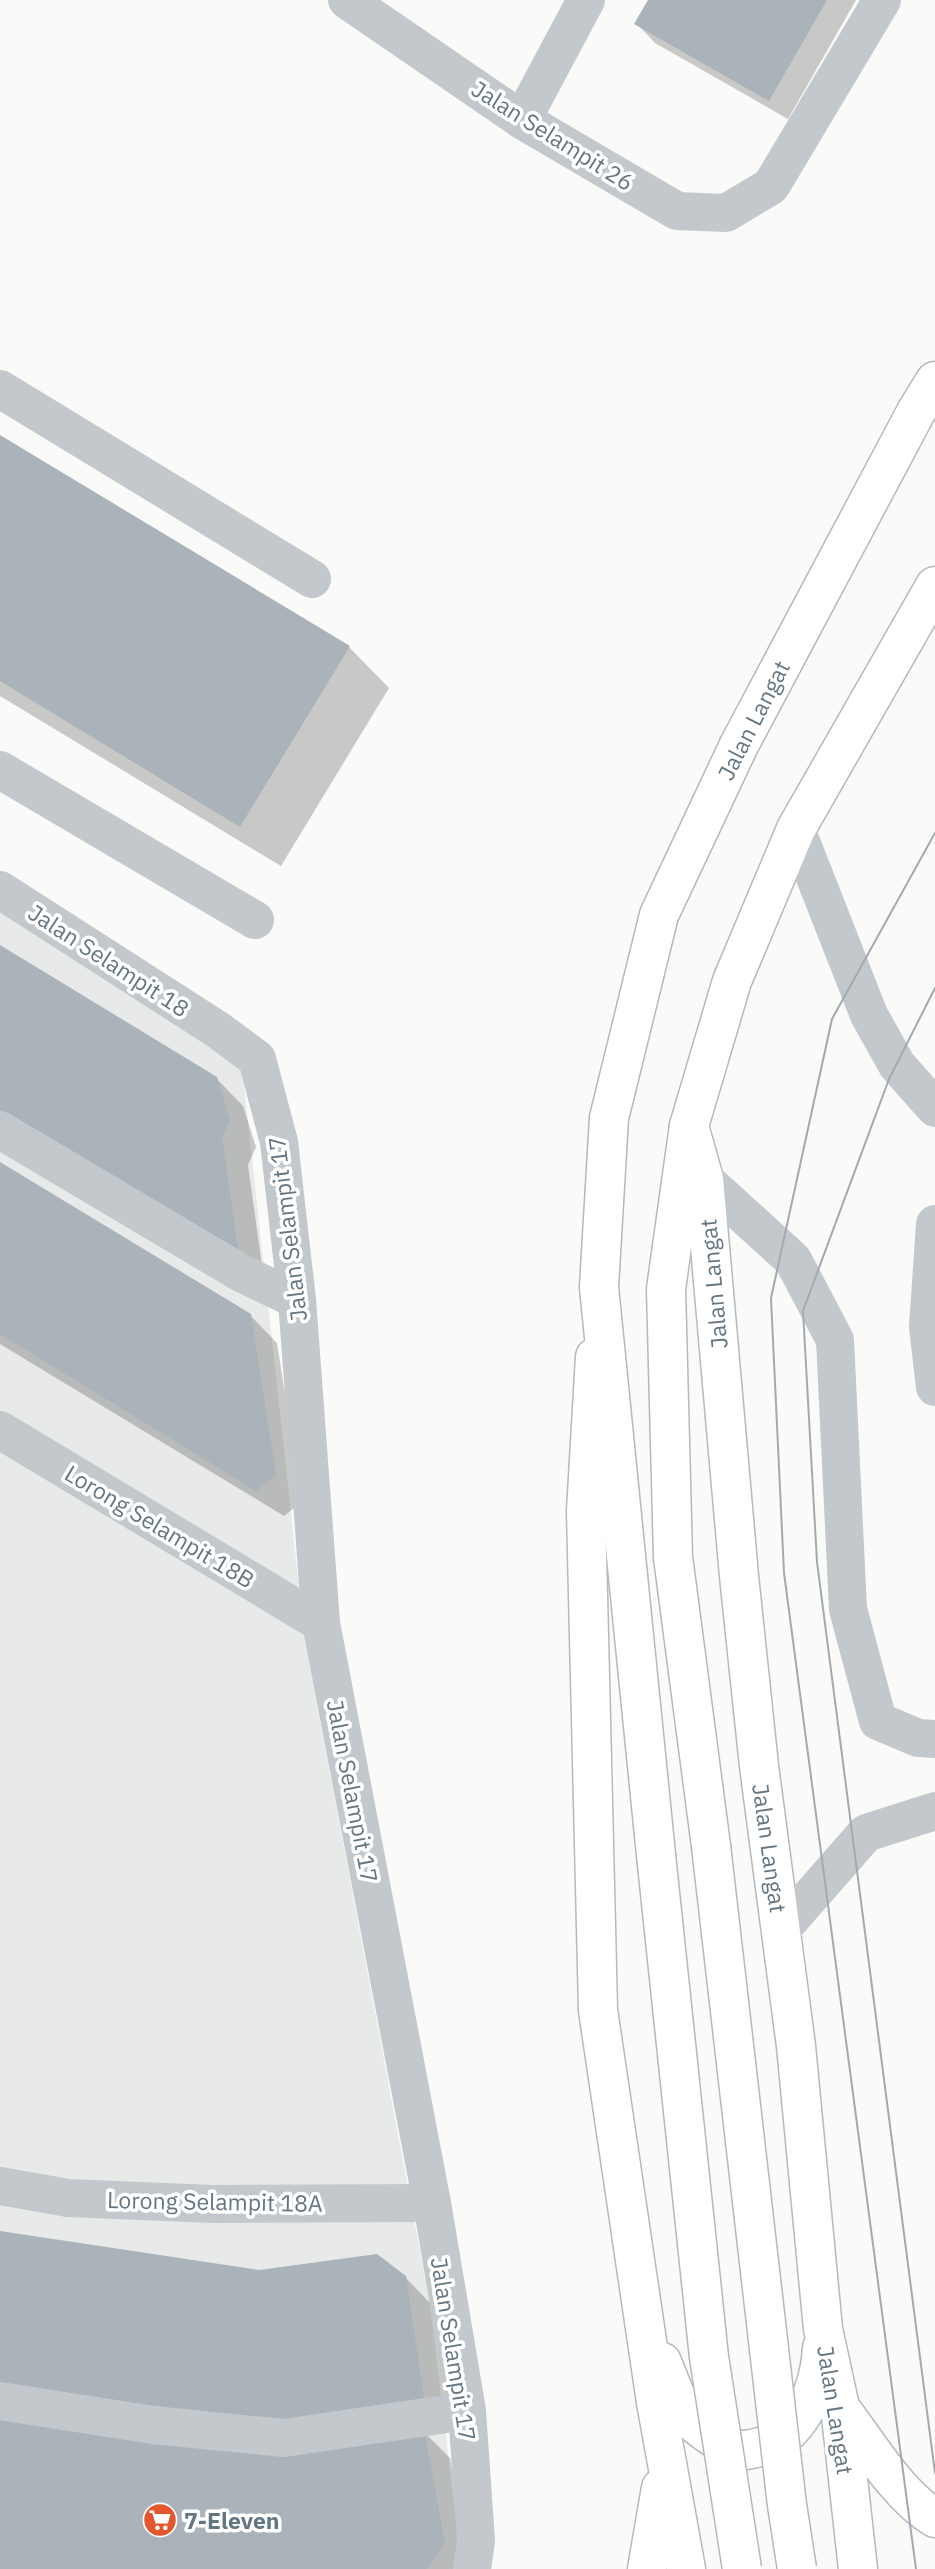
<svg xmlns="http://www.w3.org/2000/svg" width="935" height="2569" font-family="'IBM Plex Sans',sans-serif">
	<rect width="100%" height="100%" fill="#fafaf8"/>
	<!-- built -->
	<path fill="#e8e9e9" d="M 0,912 L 242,1067 L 305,1641 L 430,2304 L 461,2562 L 457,2569 L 0,2569 Z"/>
	<!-- shadow -->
	<g fill="#0003">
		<path d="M 650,0 L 856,0 L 788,119 L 655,43 L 637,24 Z"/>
		<path d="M 0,437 L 349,647 L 389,688 L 281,866 L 0,696 Z"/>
		<path d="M 0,947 L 216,1078 L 243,1106 L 256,1147 L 248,1165 L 265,1287 Z"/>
		<path d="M 0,1164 L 250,1315 L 277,1343 L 302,1502 L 284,1516 L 0,1344 Z"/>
		<path d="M 0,2232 L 259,2271 L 405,2277 L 432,2305 L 450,2425 L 421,2429 L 450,2458 L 471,2569 L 0,2569 Z"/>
	</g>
	<!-- building -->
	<g fill="#aab3b9">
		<path d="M 648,0 L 827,0 L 769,101 L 634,24 Z"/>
		<path d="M 0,435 L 350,646 L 240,827 L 0,681 Z"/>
		<path d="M 0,945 L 217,1077 L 230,1120 L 222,1137 L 240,1263 L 0,1119 Z"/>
		<path d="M 0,1162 L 251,1314 L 276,1475 L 256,1491 L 0,1334 Z"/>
		<path d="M 0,2231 L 259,2270 L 377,2254 L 406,2276 L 424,2398 L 264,2422 L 0,2383 Z"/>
		<path d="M 0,2416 L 424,2429 L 445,2543 L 427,2569 L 0,2569 Z"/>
	</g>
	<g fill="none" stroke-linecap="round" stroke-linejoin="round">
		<!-- major casing -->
		<g stroke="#b5babe" stroke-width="41">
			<g id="major">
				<path d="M 689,1126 L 704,1179 L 739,1576 L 759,1766 L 796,2046 L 823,2329 L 840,2407 L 858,2569"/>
				<path d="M 595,1357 L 586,1511 L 598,2010 L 656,2402 L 686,2569"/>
				<path d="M 662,2362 C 670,2381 678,2409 694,2423 C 706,2433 725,2447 741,2450 C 745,2451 751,2449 756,2448 C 800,2440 820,2388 822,2348"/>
				<path d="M 841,2409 C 868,2444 897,2495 935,2518"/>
				<path d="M 647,2569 L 661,2488"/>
			</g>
		</g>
		<!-- highway casing -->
		<g stroke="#b4b9bd" stroke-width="41">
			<g id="highway">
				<path d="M 711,1846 L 673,1557 L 666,1289 L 689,1126 L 732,981 L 796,829 L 935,586"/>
				<path d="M 656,1855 L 599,1287 L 609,1118 L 659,915 L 739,745 L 916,412 L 935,381"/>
			</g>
		</g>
		<!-- minor -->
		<g stroke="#c3c8cc" stroke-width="38">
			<path d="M 347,0 L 522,120 L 677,211 L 726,213 L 771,186 L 882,0"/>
			<path d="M 522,120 L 586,0"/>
			<path d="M 0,389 L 312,579"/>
			<path d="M 0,770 L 255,920"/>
			<path d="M 796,829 L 869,1015 L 897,1065 L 935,1108"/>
			<path d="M 0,890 L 218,1030 L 257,1059 L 279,1142 L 297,1300 L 321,1623 L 432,2203 L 467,2411 L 476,2541 L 472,2569"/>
			<path d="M 0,1130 L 241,1273 L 297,1300"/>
			<path d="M 704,1179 L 793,1260 L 835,1340 L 848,1609 L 878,1721 L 918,1738 L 935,1739"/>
			<path d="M 935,1224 L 928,1327 L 935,1387"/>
			<path d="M 0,1430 L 321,1623"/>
			<path d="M 781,1930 L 866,1833 L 935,1811"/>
			<path d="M 0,2186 L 68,2198 L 214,2204 L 432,2203"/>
			<path d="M 0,2401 L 153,2425 L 284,2438 L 467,2411"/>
		</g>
		<!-- major -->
		<use href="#major" stroke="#fff" stroke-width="38"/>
		<!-- highway -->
		<use href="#highway" stroke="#fff" stroke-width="38"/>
		<!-- tram -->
		<g stroke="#a2aab0" stroke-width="2">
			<path d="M 935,988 L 889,1079 L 803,1311 L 817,1562 L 935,2473"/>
			<path d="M 916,2569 L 784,1573 L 771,1298 L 832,1019 L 935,833"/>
		</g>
		<!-- highway-bridge casing -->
		<g stroke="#b4b9bd" stroke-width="41" stroke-linecap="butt">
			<g id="highway-bridge">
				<path d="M 711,1846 L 787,2505 L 797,2569"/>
				<path d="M 656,1855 L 709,2357 L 742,2569"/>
			</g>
		</g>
		<!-- highway-bridge -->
		<use href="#highway-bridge" stroke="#fff" stroke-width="38"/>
	</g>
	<!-- icons -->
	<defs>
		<g id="supermarket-disc" transform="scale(1.75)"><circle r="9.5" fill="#e4572e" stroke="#fff"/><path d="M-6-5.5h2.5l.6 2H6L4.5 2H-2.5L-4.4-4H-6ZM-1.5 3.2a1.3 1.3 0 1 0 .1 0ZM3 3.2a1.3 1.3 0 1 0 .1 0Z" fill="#fff"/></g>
	</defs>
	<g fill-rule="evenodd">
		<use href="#supermarket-disc" x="160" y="2520"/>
	</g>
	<g text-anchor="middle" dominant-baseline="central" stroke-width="7" stroke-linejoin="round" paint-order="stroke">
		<!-- street labels -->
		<g font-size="23" fill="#657683" stroke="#fff">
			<text transform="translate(553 135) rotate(32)">Jalan Selampit 26</text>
			<text transform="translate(753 720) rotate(-63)">Jalan Langat</text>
			<text transform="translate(109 960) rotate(33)">Jalan Selampit 18</text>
			<text transform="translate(287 1229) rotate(-97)">Jalan Selampit 17</text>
			<text transform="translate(713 1284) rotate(-95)">Jalan Langat</text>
			<text transform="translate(160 1526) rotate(31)">Lorong Selampit 18B</text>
			<text transform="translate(353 1791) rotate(79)">Jalan Selampit 17</text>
			<text transform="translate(770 1848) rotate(82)">Jalan Langat</text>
			<text transform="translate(215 2201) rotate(1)">Lorong Selampit 18A</text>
			<text transform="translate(454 2349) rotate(81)">Jalan Selampit 17</text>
			<text transform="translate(836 2410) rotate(81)">Jalan Langat</text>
		</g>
		<!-- poi labels -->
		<g font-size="23" font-weight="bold" fill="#657683" stroke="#fff" text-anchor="start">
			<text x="184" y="2520">7-Eleven</text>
		</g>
	</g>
</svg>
